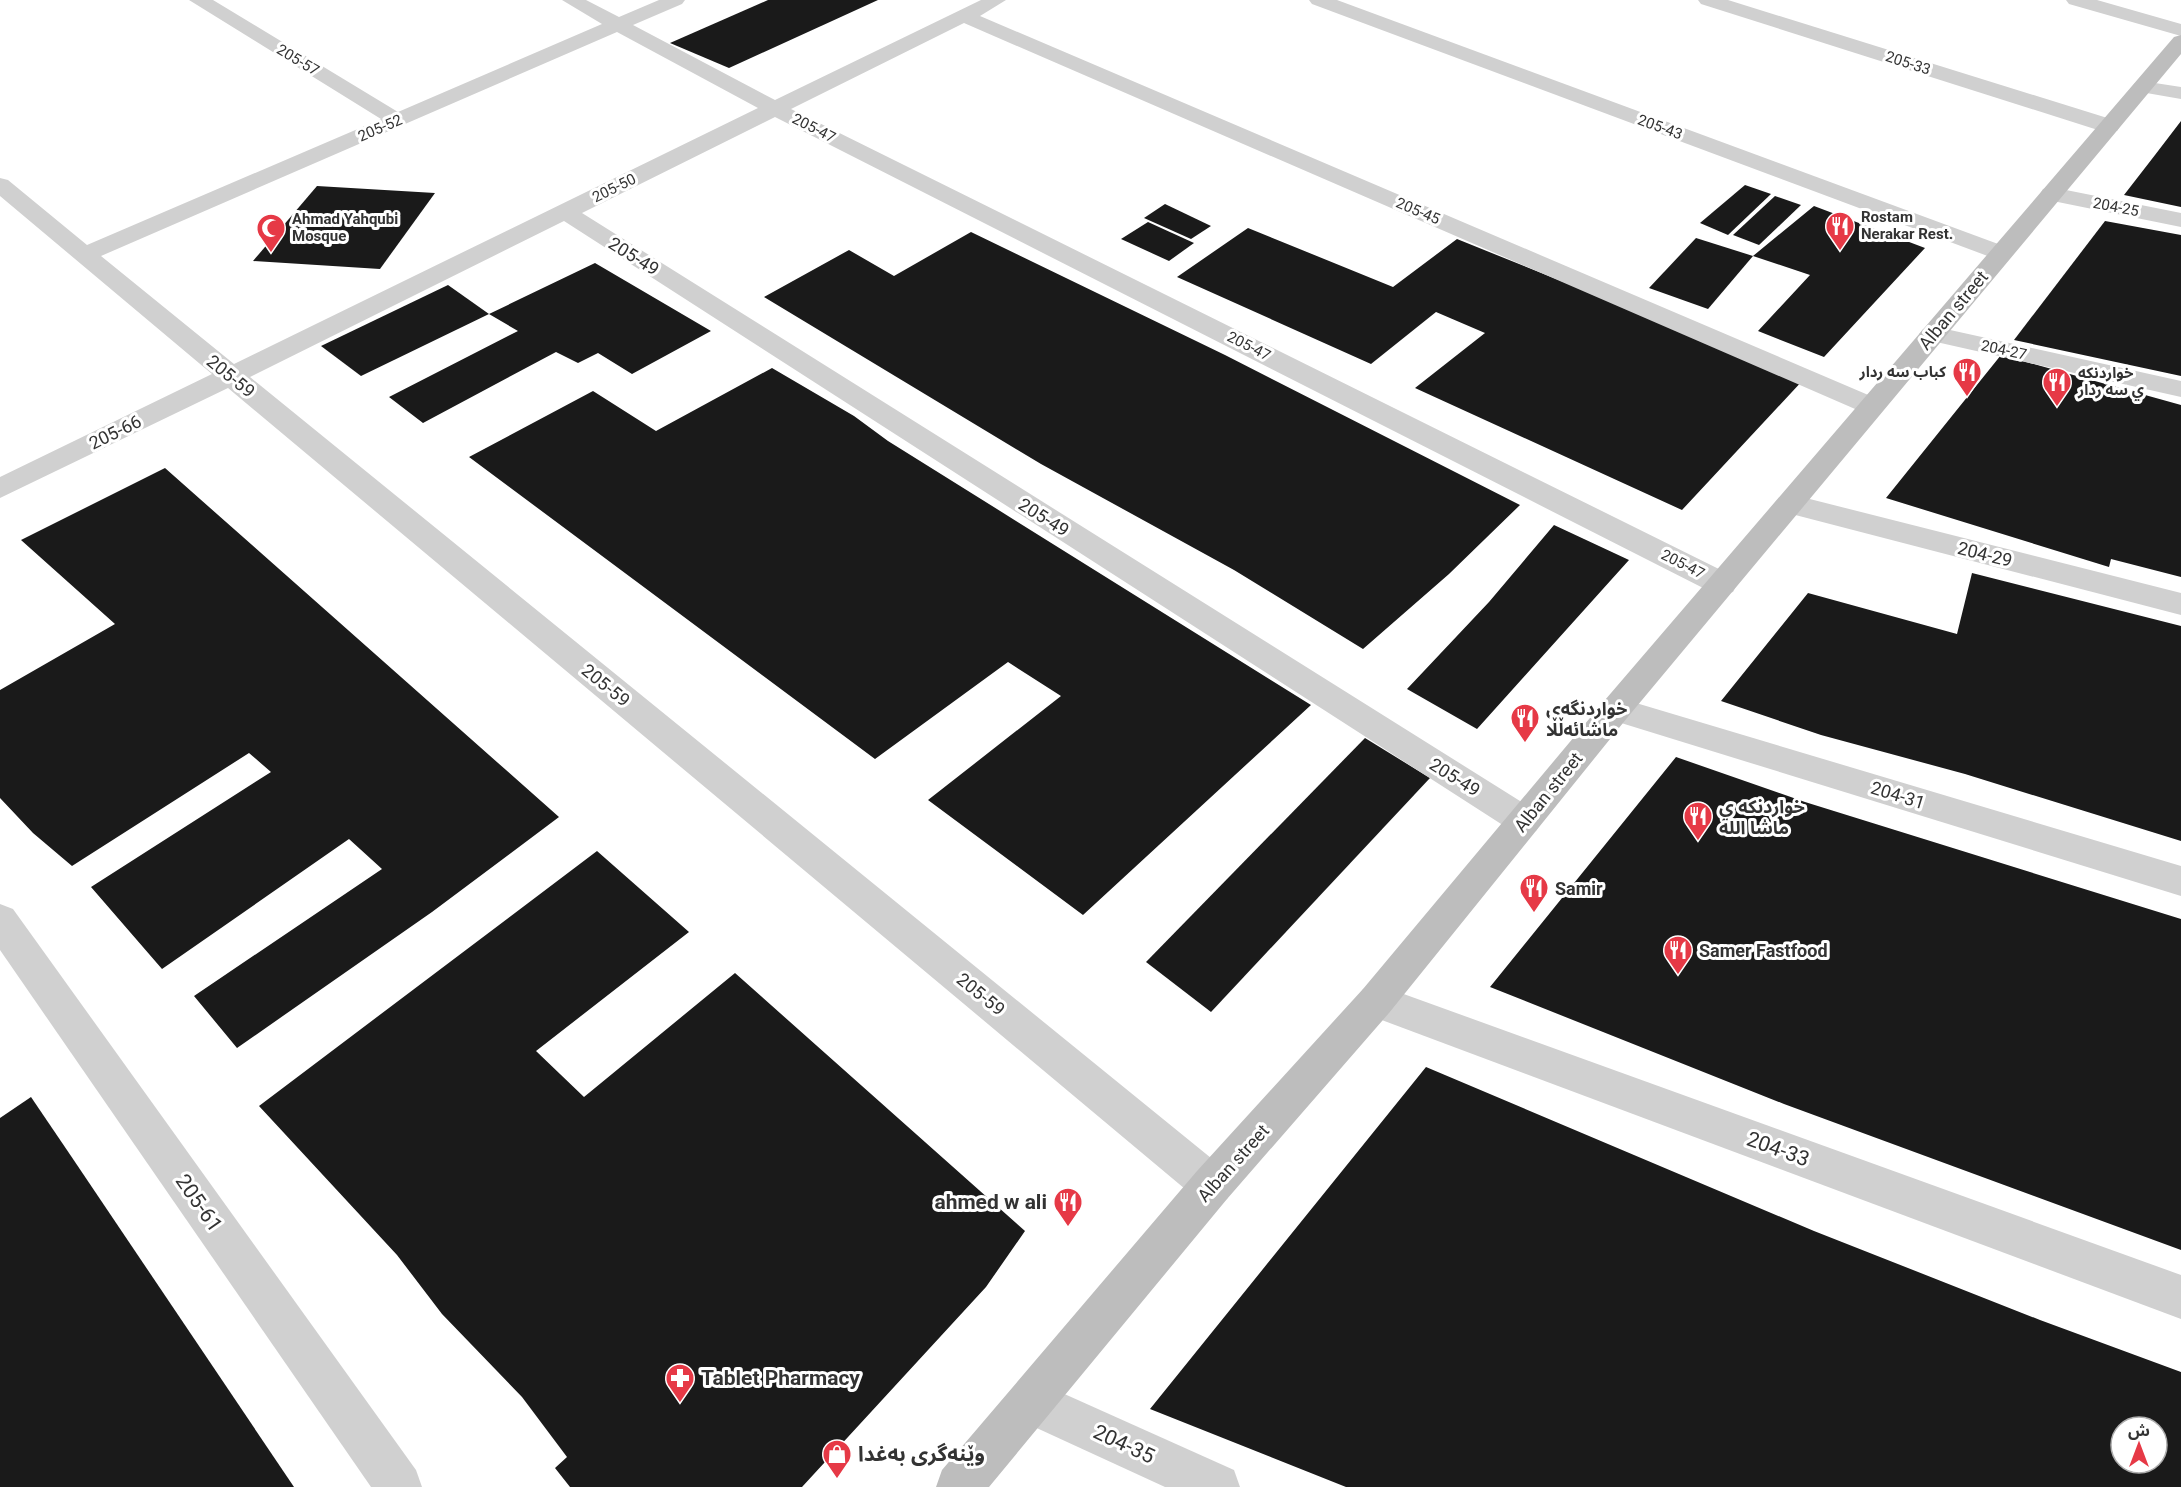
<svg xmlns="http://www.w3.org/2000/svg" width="2181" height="1487" font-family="Roboto,'Noto Sans Arabic',sans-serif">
	<rect width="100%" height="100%" fill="#fff"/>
	<!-- building -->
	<g fill="#1a1a1a" fill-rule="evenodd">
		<path d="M 768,0 L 878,0 L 729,68 L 670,43 Z"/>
		<path d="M 2181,121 L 2181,207 L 2124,195 L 2155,155 Z"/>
		<path d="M 1745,185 L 1771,194 L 1728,235 L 1700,223 Z"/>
		<path d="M 317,186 L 435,193 L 380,269 L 253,261 Z"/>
		<path d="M 1775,196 L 1801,205 L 1759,245 L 1733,235 Z"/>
		<path d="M 1165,204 L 1211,226 L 1191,239 L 1144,218 Z"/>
		<path d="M 1814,206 L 1925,248 L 1824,357 L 1758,331 L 1810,275 L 1753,256 Z"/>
		<path d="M 2105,221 L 2181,235 L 2181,376 L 2014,340 Z"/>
		<path d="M 1148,222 L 1194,243 L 1169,261 L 1121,239 Z"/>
		<path d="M 1248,228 L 1393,287 L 1457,239 L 1804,379 L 1682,510 L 1415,388 L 1485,333 L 1436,312 L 1371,364 L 1177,277 Z"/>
		<path d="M 971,232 L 1225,355 L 1520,505 L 1449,574 L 1363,649 L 1234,570 L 1041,464 L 764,297 L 849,250 L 894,276 Z"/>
		<path d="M 1696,238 L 1753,256 L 1708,309 L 1649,288 Z"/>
		<path d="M 595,263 L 711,331 L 632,374 L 598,353 L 578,363 L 556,352 L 423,423 L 389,397 L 518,331 L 489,314 Z"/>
		<path d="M 448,285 L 489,314 L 361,376 L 321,346 Z"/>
		<path d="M 2001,355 L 2181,405 L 2181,577 L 2111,559 L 2109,567 L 1886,498 Z"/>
		<path d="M 772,368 L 854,416 L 888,441 L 1311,705 L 1083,915 L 928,800 L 1061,696 L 1008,662 L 875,759 L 469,457 L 593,391 L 656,431 Z"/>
		<path d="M 165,468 L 559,817 L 432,912 L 237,1048 L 194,996 L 382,869 L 349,839 L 162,969 L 91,887 L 271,772 L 249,753 L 72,866 L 33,833 L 0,798 L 0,690 L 115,624 L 21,540 Z"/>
		<path d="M 1554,525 L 1629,560 L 1477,729 L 1407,689 L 1489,602 Z"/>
		<path d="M 1972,573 L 2181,626 L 2181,841 L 1965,774 L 1821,735 L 1721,701 L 1808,593 L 1957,634 Z"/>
		<path d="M 1365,738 L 1430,778 L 1211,1012 L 1146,962 Z"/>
		<path d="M 1676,757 L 1805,802 L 2181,919 L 2181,1250 L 1784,1104 L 1490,987 Z"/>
		<path d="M 597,851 L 689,932 L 536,1051 L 584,1097 L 735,973 L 1025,1231 L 986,1287 L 802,1487 L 570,1487 L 555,1468 L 567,1457 L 522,1397 L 442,1314 L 397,1255 L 259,1106 Z"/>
		<path d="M 1426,1067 L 1814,1231 L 2040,1320 L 2181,1372 L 2181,1487 L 1346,1487 L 1150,1409 ZM 2121,1427 L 2157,1427 L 2157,1463 L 2121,1463 Z"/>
		<path d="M 31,1097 L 71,1156 L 294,1487 L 0,1487 L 0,1118 Z"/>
	</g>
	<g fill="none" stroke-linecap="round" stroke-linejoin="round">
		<!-- street -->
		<g fill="#d0d0d0" fill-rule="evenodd">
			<path d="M 189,0 L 213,0 L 398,112 L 602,24 L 562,0 L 586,0 L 619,17 L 659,0 L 685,0 L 682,4 L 633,25 L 775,100 L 981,0 L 1006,0 L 980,16 L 1880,400 L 1884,406 L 1880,412 L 1871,414 L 1862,412 L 964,23 L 791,109 L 1733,576 L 1737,584 L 1733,592 L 1722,595 L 1711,592 L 775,117 L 582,213 L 1536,811 L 1541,821 L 1536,831 L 1524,835 L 1512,831 L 564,221 L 250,377 L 1227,1171 L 1233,1185 L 1227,1199 L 1212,1205 L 1197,1199 L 228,388 L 0,498 L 0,477 L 212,374 L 0,196 L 0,178 L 8,180 L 87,245 L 381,119 ZM 617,32 L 758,108 L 234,364 L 101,256 Z"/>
			<path d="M 1309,0 L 1337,0 L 2009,248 L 2013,253 L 2009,258 L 1993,258 L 1312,4 Z"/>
			<path d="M 1698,0 L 1728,0 L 2117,121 L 2120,126 L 2117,131 L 2101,131 L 1701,4 Z"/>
			<path d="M 2066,0 L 2097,0 L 2181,24 L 2181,36 L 2069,4 Z"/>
			<path d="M 2142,81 L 2181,87 L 2181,99 L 2135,91 L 2132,87 L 2135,83 Z"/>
			<path d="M 2051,187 L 2181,213 L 2181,227 L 2043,199 L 2040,194 L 2043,189 Z"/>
			<path d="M 1932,326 L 2181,381 L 2181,397 L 1923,339 L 1919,334 L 1923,329 Z"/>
			<path d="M 1790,494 L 2181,593 L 2181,615 L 1780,511 L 1776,504 L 1780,497 Z"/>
			<path d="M 1616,697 L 2181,866 L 2181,896 L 1605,718 L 1600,709 L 1605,700 Z"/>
			<path d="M 0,904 L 13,909 L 416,1470 L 422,1487 L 371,1487 L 0,950 Z"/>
			<path d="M 1376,984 L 2181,1275 L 2181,1319 L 1363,1013 L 1357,1001 L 1363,989 Z"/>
			<path d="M 1031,1379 L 1234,1470 L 1240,1487 L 1165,1487 L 1015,1418 L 1008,1402 L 1015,1386 Z"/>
		</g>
		<!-- secondary -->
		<path fill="#bdbdbd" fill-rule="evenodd" d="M 2181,35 L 2181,54 L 1627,718 L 1389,1013 L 1227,1199 L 989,1487 L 936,1487 L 942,1470 L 1197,1171 L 1363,989 L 1605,700 L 2174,37 Z"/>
	</g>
	<!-- icons -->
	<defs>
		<g id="restaurant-pin" transform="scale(1.5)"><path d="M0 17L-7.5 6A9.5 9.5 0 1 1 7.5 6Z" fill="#e63946" stroke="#fff"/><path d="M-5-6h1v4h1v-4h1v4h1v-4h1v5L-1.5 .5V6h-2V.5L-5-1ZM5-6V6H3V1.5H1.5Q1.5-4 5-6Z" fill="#fff"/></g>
		<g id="mosque-pin" transform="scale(1.5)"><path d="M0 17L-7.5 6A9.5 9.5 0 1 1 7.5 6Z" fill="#e63946" stroke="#fff"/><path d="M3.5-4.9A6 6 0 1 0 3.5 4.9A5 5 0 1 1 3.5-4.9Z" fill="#fff"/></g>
		<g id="pharmacy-pin" transform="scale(1.5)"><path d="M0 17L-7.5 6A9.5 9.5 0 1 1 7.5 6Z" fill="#e63946" stroke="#fff"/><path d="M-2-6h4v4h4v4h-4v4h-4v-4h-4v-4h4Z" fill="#fff"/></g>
		<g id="shop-pin" transform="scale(1.5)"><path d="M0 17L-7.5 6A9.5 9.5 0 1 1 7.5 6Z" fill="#e63946" stroke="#fff"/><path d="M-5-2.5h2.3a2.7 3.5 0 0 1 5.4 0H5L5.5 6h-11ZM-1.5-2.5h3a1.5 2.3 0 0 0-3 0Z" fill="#fff"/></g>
	</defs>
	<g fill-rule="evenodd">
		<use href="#restaurant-pin" x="1840" y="226"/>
		<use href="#mosque-pin" x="271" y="228"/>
		<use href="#restaurant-pin" x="1967" y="372"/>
		<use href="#restaurant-pin" x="2057" y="382"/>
		<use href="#restaurant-pin" x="1525" y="718"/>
		<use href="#restaurant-pin" x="1698" y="816"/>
		<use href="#restaurant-pin" x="1534" y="888"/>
		<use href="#restaurant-pin" x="1678" y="950"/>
		<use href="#restaurant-pin" x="1068" y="1202"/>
		<use href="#pharmacy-pin" x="680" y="1378"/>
		<use href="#shop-pin" x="837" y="1454"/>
	</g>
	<g text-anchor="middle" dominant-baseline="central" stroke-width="6" stroke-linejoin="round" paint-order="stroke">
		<!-- far-street labels -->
		<g font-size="15" fill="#333" stroke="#fff">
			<text transform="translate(298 60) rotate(31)">205-57</text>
			<text transform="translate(1908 63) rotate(18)">205-33</text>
			<text transform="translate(1660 127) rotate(20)">205-43</text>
			<text transform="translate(380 128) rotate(-23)">205-52</text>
			<text transform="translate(814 128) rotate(27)">205-47</text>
			<text transform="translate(614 188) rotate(-26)">205-50</text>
			<text transform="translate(2116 207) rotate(11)">204-25</text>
			<text transform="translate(1418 211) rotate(23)">205-45</text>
			<text transform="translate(1249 346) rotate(27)">205-47</text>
			<text transform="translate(2004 350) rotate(12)">204-27</text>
			<text transform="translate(1683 564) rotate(27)">205-47</text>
		</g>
		<!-- far-poi labels -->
		<g font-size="15" font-weight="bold" fill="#333" stroke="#fff" text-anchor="start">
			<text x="1861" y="217">Rostam<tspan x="1861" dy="17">Nerakar Rest.</tspan></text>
			<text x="292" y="219">Ahmad Yahqubi<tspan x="292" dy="17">Mosque</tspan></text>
			<text x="1946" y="372" text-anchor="end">كباب سه ردار</text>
			<text x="2078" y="373">خواردنكه<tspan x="2078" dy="17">ي سه ردار</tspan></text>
		</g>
		<!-- street labels -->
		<g font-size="18" fill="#333" stroke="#fff">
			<text transform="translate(634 256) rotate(32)">205-49</text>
			<text transform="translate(1953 310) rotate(-50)">Alban street</text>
			<text transform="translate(231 376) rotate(39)">205-59</text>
			<text transform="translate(115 432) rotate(-26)">205-66</text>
			<text transform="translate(1044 517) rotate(32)">205-49</text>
			<text transform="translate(1985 554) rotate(14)">204-29</text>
			<text transform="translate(606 685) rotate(39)">205-59</text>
			<text transform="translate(1455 777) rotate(32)">205-49</text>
			<text transform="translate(1548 792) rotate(-51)">Alban street</text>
			<text transform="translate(1898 795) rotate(17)">204-31</text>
			<text transform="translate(981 994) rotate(39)">205-59</text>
			<text transform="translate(1233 1163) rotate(-48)">Alban street</text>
		</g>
		<!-- poi labels -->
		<g font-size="18" font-weight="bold" fill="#333" stroke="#fff" text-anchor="start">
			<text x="1546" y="708">خواردنگەی<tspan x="1546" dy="21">ماشائەڵڵا</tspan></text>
			<text x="1719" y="806">خواردنكه ي<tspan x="1719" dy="21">ماشا الله</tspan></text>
			<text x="1555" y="888">Samir</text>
			<text x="1699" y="950">Samer Fastfood</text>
		</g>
		<!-- near-street labels -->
		<g font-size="21" fill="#333" stroke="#fff">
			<text transform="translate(1778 1149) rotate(20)">204-33</text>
			<text transform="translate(199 1203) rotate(55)">205-61</text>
			<text transform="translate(1124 1444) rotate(25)">204-35</text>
		</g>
		<!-- near-poi labels -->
		<g font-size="21" font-weight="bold" fill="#333" stroke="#fff" text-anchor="start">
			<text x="1047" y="1202" text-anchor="end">ahmed w ali</text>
			<text x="701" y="1378">Tablet Pharmacy</text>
			<text x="858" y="1454">وێنەگری بەغدا</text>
		</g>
	</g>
	<!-- north arrow -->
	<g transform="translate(2139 1445)"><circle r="28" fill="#ffffff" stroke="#adadad" stroke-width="1.5"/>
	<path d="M0-4.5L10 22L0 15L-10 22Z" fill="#e63946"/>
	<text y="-9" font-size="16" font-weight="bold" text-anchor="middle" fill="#333333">ش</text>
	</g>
</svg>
